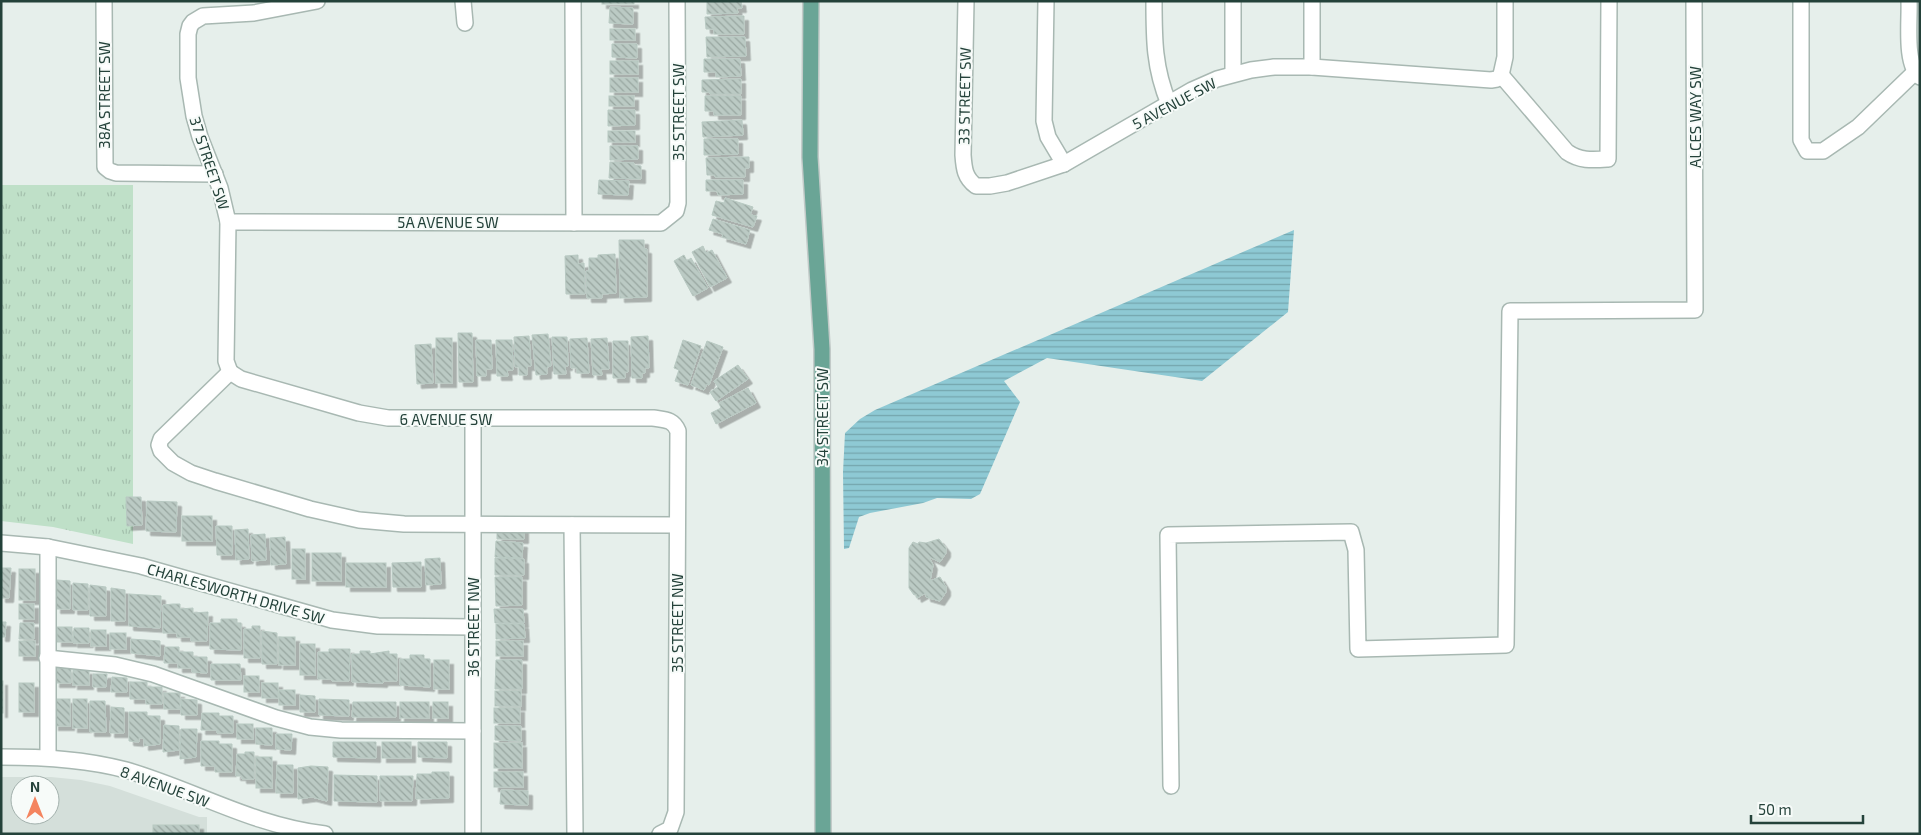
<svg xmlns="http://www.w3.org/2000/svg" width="1921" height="835" font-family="'Exo 2',sans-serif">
	<defs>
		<pattern id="park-tufts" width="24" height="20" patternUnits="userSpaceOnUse" patternTransform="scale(1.25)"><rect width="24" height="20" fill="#bfe0c8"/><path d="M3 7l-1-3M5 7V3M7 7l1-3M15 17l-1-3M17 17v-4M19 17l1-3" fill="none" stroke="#a4c1ad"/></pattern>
		<pattern id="water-rules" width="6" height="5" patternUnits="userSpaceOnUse" patternTransform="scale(1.25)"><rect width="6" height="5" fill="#8ec9d4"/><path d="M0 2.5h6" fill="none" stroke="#74a5ad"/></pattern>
		<pattern id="building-back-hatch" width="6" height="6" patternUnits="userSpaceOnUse" patternTransform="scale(1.25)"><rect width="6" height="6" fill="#bbcac4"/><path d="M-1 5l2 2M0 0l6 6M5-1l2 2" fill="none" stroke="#98a6a0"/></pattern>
		<filter id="shadow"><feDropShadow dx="4.5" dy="4.5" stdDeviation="0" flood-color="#0004"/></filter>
	</defs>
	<rect width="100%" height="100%" fill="#e6efeb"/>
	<!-- built -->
	<path fill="#d4dfda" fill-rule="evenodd" d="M 1,777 L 51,777 L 81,780 L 110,786 L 199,817 L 207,817 L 207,834 L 1,834 ZM 20,785 L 50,785 L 50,815 L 20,815 Z"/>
	<!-- park -->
	<path fill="url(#park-tufts)" d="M 1,185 L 133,185 L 133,544 L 53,527 L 1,521 Z"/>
	<!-- water -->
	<path fill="url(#water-rules)" d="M 1294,230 L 1288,312 L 1202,381 L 1047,358 L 1004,381 L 1020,402 L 980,494 L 971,499 L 937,498 L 923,503 L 870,513 L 859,517 L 849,548 L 844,549 L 843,472 L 845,433 L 860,419 L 875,410 Z"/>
	<!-- building -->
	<g fill="url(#building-back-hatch)" stroke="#b8c9c2" filter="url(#shadow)">
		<rect x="602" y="1" width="32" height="3"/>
		<path d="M 707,1 L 741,1 L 742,8 L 737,8 L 738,13 L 707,14 Z"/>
		<path d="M 610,7 L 633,8 L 633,24 L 609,23 Z"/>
		<path d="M 744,16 L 744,34 L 714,34 L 714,29 L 706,29 L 705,17 Z"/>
		<rect x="610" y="29" width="25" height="11"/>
		<path d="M 706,37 L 745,37 L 746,56 L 707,57 Z"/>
		<path d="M 612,44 L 637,44 L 637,58 L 612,57 Z"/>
		<path d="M 704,59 L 740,59 L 741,76 L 716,77 L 716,72 L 704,72 Z"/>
		<rect x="610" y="61" width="28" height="13"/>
		<rect x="610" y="78" width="28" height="14"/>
		<path d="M 741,79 L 741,94 L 710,94 L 710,92 L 702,92 L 702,80 Z"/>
		<rect x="609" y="96" width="25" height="10"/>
		<path d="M 705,96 L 741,96 L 741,115 L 714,115 L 714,111 L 705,111 Z"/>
		<path d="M 608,110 L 635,110 L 635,125 L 608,126 Z"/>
		<path d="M 742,120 L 743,135 L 703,137 L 702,122 Z"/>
		<rect x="608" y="131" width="27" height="11"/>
		<path d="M 704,139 L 738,139 L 738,154 L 704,155 Z"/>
		<path d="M 610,146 L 638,146 L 638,159 L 610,160 Z"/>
		<path d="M 749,157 L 749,168 L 745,168 L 745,177 L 715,177 L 715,175 L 707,175 L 706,158 Z"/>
		<path d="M 610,162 L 634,163 L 634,165 L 641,166 L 641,179 L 609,178 Z"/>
		<path d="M 599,180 L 629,181 L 628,195 L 598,194 Z"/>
		<path d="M 706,180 L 743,180 L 743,194 L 718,195 L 717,191 L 706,191 Z"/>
		<path d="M 725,198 L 753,207 L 750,215 L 757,216 L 753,227 L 712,215 L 716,201 L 724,203 Z"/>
		<path d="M 713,219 L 750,230 L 746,244 L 722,237 L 723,234 L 709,230 Z"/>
		<path d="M 619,240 L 644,240 L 644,249 L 647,249 L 647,297 L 620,298 Z"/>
		<path d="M 703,246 L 706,253 L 712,250 L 727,278 L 710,287 L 692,252 Z"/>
		<path d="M 615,254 L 616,293 L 602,294 L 602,298 L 587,298 L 586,271 L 589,271 L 589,258 L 598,258 L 598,255 Z"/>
		<path d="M 578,255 L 578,264 L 584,263 L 585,294 L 566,294 L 565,256 Z"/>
		<path d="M 684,255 L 687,261 L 691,258 L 708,288 L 693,296 L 674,261 Z"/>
		<path d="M 458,333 L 472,333 L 473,382 L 459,382 Z"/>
		<path d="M 548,334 L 551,366 L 547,367 L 547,374 L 536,375 L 532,335 Z"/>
		<path d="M 529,336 L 531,366 L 527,366 L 527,375 L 519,375 L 519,367 L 515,367 L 514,337 Z"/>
		<path d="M 648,336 L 649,368 L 645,368 L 645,373 L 642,373 L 642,378 L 632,378 L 631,337 Z"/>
		<path d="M 552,337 L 567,337 L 568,366 L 565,366 L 566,374 L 554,374 Z"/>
		<rect x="436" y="338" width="16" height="45"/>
		<path d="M 587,338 L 589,373 L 577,373 L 577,368 L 571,368 L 570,339 Z"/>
		<path d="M 607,338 L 609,369 L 601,369 L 602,375 L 593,375 L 591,339 Z"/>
		<path d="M 476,340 L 491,340 L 492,369 L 486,369 L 486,376 L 477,376 Z"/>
		<path d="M 496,340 L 512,340 L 513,370 L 507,370 L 508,376 L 497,376 Z"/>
		<path d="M 683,340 L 701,346 L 688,385 L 675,381 L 679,370 L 674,368 Z"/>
		<path d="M 613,341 L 628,341 L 628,372 L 625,372 L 625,378 L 613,378 Z"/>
		<path d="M 707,341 L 723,347 L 709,385 L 707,384 L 704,390 L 691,385 Z"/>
		<path d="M 431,344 L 433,383 L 417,384 L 415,345 Z"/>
		<path d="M 738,365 L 748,379 L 716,401 L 710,392 L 718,387 L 714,381 Z"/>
		<path d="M 748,388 L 756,403 L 716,424 L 711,413 L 721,408 L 719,403 Z"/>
		<path d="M 126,497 L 141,497 L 142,525 L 127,526 Z"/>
		<path d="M 147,501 L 177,502 L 176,532 L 146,531 Z"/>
		<rect x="182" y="516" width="30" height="25"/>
		<path d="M 216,526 L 232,526 L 232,555 L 217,555 Z"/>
		<path d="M 497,527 L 524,528 L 524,539 L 497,539 Z"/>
		<path d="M 248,529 L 249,559 L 236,560 L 235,530 Z"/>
		<path d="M 265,534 L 266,560 L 252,561 L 251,535 Z"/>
		<path d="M 285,537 L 286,564 L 271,565 L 270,538 Z"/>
		<path d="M 939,539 L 946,548 L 946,553 L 940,562 L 929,557 L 933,565 L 930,581 L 940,577 L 946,587 L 946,592 L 940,601 L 926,597 L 926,593 L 917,598 L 916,594 L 914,595 L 909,588 L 909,548 L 913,542 L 918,544 L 919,542 L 926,543 Z"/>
		<path d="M 496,541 L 523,543 L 522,558 L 495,557 Z"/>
		<rect x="292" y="549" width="13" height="30"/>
		<rect x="312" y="553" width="29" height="28"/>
		<path d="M 440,558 L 441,584 L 426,585 L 425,559 Z"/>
		<path d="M 495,558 L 524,559 L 524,575 L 495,575 Z"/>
		<path d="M 421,562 L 421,587 L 393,587 L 392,563 Z"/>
		<rect x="346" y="563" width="40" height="24"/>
		<path d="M 1,568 L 11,568 L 9,598 L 1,598 Z"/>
		<rect x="19" y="569" width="16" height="31"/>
		<path d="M 495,577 L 522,577 L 522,605 L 496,606 Z"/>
		<path d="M 57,580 L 70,581 L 70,609 L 56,609 Z"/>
		<path d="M 73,583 L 88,584 L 88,610 L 73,610 Z"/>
		<path d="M 90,585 L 106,587 L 106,616 L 90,616 Z"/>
		<path d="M 111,588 L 125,590 L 125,621 L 111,621 Z"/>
		<path d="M 129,594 L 161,596 L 160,628 L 129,626 Z"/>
		<rect x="19" y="604" width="15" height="15"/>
		<path d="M 173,604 L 180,604 L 180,609 L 193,608 L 193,613 L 208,612 L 207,641 L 191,641 L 191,637 L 177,637 L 177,633 L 163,633 L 163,605 Z"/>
		<path d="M 494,609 L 523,609 L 524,623 L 495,623 Z"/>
		<path d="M 221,619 L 237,619 L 237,623 L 241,623 L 241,650 L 210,649 L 210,623 L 221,623 Z"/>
		<path d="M 1,622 L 6,622 L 5,637 L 1,637 Z"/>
		<path d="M 20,623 L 34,623 L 34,639 L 19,639 Z"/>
		<path d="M 496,624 L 524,624 L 525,638 L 496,639 Z"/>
		<path d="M 252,626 L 260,626 L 260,658 L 244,658 L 244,629 L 252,629 Z"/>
		<rect x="57" y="627" width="15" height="15"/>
		<path d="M 74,628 L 89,628 L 89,643 L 73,643 Z"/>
		<rect x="91" y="630" width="15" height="16"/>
		<path d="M 262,631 L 277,633 L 277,664 L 262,664 Z"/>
		<rect x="110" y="633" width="16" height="16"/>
		<rect x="279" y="637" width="16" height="28"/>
		<path d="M 131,639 L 160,641 L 160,656 L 131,653 Z"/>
		<rect x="19" y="641" width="16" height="15"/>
		<rect x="496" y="641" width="27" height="15"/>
		<rect x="300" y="644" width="15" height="31"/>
		<path d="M 165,647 L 179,647 L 179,652 L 193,652 L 193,657 L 207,657 L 207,673 L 192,672 L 192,668 L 178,668 L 178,663 L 164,663 Z"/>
		<path d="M 329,649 L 350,649 L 349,681 L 332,681 L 332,679 L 318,679 L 318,652 L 329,652 Z"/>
		<path d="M 360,651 L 370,651 L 370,654 L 389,651 L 389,654 L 397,654 L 397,681 L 383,681 L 383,683 L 352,682 L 352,654 L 360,654 Z"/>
		<path d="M 410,655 L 424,655 L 424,659 L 430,659 L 430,687 L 400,685 L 400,659 L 410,659 Z"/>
		<rect x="434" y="660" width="15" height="29"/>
		<path d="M 496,660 L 522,660 L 522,689 L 495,689 Z"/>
		<path d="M 211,664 L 240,664 L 241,680 L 211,680 Z"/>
		<path d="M 56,668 L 71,668 L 71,683 L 55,683 Z"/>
		<rect x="73" y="670" width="16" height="15"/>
		<path d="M 93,674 L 107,674 L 106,687 L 93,687 Z"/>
		<rect x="244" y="676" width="15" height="16"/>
		<path d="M 112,677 L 127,678 L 127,692 L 111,692 Z"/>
		<rect x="1" y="681" width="2" height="32"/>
		<path d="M 130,682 L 147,682 L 147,687 L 162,687 L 162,704 L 146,704 L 146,699 L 130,699 Z"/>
		<rect x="19" y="683" width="15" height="29"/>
		<rect x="262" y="683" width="16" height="15"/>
		<rect x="279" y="690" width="16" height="15"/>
		<rect x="495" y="691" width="26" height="15"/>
		<rect x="164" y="693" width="16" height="16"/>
		<path d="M 300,695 L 315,696 L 315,712 L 300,712 Z"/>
		<rect x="54" y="699" width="16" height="27"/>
		<rect x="73" y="699" width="14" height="29"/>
		<path d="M 181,699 L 197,700 L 197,715 L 181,715 Z"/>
		<path d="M 319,699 L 349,700 L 349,716 L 319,715 Z"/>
		<path d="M 90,701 L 105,701 L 106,732 L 90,732 Z"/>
		<path d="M 353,702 L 396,702 L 396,717 L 352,717 Z"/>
		<rect x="400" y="702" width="29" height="16"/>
		<rect x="433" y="702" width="15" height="16"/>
		<path d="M 111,707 L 124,708 L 124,733 L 110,733 Z"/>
		<rect x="494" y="708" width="26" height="15"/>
		<path d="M 129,712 L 147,712 L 147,716 L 160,716 L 160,744 L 144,746 L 144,738 L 139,738 L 139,742 L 129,741 Z"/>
		<path d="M 202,713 L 219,713 L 219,716 L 233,716 L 233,733 L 217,733 L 217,730 L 201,730 Z"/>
		<rect x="237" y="724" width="16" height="15"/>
		<path d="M 164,725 L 179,726 L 179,750 L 163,752 Z"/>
		<path d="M 495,726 L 521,726 L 521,741 L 495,740 Z"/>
		<path d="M 256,728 L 272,728 L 272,745 L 256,744 Z"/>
		<path d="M 181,729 L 197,729 L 196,757 L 180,759 Z"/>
		<path d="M 276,734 L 292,734 L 291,750 L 276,749 Z"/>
		<path d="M 201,741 L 219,741 L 219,744 L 232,744 L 232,772 L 215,772 L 215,766 L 201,766 Z"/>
		<path d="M 333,742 L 376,742 L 376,758 L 333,757 Z"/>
		<rect x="382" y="742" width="29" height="16"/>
		<path d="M 418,742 L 447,742 L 447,758 L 418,757 Z"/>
		<rect x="494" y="743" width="28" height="25"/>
		<path d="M 245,752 L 254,752 L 254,779 L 242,779 L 242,776 L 236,776 L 237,754 L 245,754 Z"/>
		<rect x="256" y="757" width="16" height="31"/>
		<path d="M 277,765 L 293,765 L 293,793 L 276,793 Z"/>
		<path d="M 311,766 L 328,767 L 327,801 L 312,797 L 298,799 L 298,768 Z"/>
		<path d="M 432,772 L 449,772 L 449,798 L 416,799 L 417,774 L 432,774 Z"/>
		<rect x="494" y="772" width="29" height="15"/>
		<path d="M 334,775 L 377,776 L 377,802 L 334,801 Z"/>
		<path d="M 380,776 L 413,776 L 412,801 L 380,801 Z"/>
		<path d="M 501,790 L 528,791 L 528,805 L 500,804 Z"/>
		<rect x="153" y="825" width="46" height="9"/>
	</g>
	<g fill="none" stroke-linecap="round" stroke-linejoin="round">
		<!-- minor casing -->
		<g stroke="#a8b8b2" stroke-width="18">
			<g id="minor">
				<path d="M 104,1 L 105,167 L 110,171 L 116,173 L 215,174"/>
				<path d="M 463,1 L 465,23"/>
				<path d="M 573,1 L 574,223"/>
				<path d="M 966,1 L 963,155 C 964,169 965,178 976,186 L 990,186 L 1007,183 L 1064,164 L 1192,90 L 1217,79 L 1251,70 L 1274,67 L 1312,67 L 1491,80 L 1497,79 L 1501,75"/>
				<path d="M 1046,1 L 1044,121 L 1048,137 L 1064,164"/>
				<path d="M 1154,1 C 1154,39 1154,68 1169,104"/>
				<path d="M 1233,1 L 1233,74"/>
				<path d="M 1801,1 L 1801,140 L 1807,151 L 1823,151 L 1858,127 L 1915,72"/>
				<path d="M 1909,1 C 1910,21 1904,64 1920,77"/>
				<path d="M 1312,67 L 1312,1"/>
				<path d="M 1501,75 L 1567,152 C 1580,161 1592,160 1608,159 L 1609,1"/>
				<path d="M 1501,75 L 1505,57 L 1505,1"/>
				<path d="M 228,222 L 661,223 L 676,211 L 678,203 L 677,1"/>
				<path d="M 230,372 L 241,379 L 359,413 L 388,418 L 653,418 C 665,420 673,419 678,431 L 676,812 L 670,829 L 660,834"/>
				<path d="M 230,372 L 161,439 L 159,445 L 161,451 L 173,463 L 191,473 L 215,481 L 310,509 L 359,520 L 404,524 L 677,525"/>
				<path d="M 230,372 L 226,361 L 228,222 L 220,188 L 200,137 L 194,116 L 188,78 L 188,34 L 190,26 L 193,22 L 203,16 L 254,13 L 317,1"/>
				<path d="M 572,525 L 575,834"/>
				<path d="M 1,543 L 48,547 L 141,566 L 332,620 L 378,626 L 473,627"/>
				<path d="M 47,658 L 115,665 L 153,674 L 276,718 L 310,727 L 341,730 L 473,731"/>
				<path d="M 1,757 C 43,757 85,759 126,770 C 195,790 251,825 325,834"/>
				<path d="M 48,757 L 48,547"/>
				<path d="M 1171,786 L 1168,535 L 1351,532 L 1356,550 L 1358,649 L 1506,645 L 1510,311 L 1695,310 L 1694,1"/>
				<path d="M 473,834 L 473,419"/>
			</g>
		</g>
		<!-- major casing -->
		<g stroke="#c2cac8" stroke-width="18">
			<path id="major" d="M 811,1 L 810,157 L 822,349 L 823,834"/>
		</g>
		<!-- minor -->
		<use href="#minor" stroke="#fff" stroke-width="15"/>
		<!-- major -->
		<use href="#major" stroke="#6aa596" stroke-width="15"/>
	</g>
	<g text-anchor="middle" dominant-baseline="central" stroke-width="4" stroke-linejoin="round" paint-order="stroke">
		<!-- street labels -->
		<g font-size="15" fill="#24423a" stroke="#f7fbf9">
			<text transform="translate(104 95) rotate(-90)">38A STREET SW</text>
			<text transform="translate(964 96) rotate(-89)">33 STREET SW</text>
			<text transform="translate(1174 103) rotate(-28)">5 AVENUE SW</text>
			<text transform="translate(678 112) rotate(-90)">35 STREET SW</text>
			<text transform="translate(1695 117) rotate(-90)">ALCES WAY SW</text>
			<text transform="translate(210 163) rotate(72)">37 STREET SW</text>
			<text x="448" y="222">5A AVENUE SW</text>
			<text transform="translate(822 417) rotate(-90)">34 STREET SW</text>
			<text x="446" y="419">6 AVENUE SW</text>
			<text transform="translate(236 593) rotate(16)">CHARLESWORTH DRIVE SW</text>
			<text transform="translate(677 623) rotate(-90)">35 STREET NW</text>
			<text transform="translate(473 627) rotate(-90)">36 STREET NW</text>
			<text transform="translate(165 786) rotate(20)">8 AVENUE SW</text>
		</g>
	</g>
	<!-- border -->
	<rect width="1921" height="835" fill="none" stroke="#24423a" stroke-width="5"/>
	<!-- north arrow -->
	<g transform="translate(35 800)"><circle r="24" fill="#f7fbf9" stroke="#a3b1ad"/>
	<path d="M0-4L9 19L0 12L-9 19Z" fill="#f4845f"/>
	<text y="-8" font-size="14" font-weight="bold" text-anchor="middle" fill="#24423a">N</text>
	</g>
	<!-- scale -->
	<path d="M1751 815v8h112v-8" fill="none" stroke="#24423a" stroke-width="2.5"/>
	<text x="1758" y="815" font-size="15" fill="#24423a" stroke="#f7fbf9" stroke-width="4" paint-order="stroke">50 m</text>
</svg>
